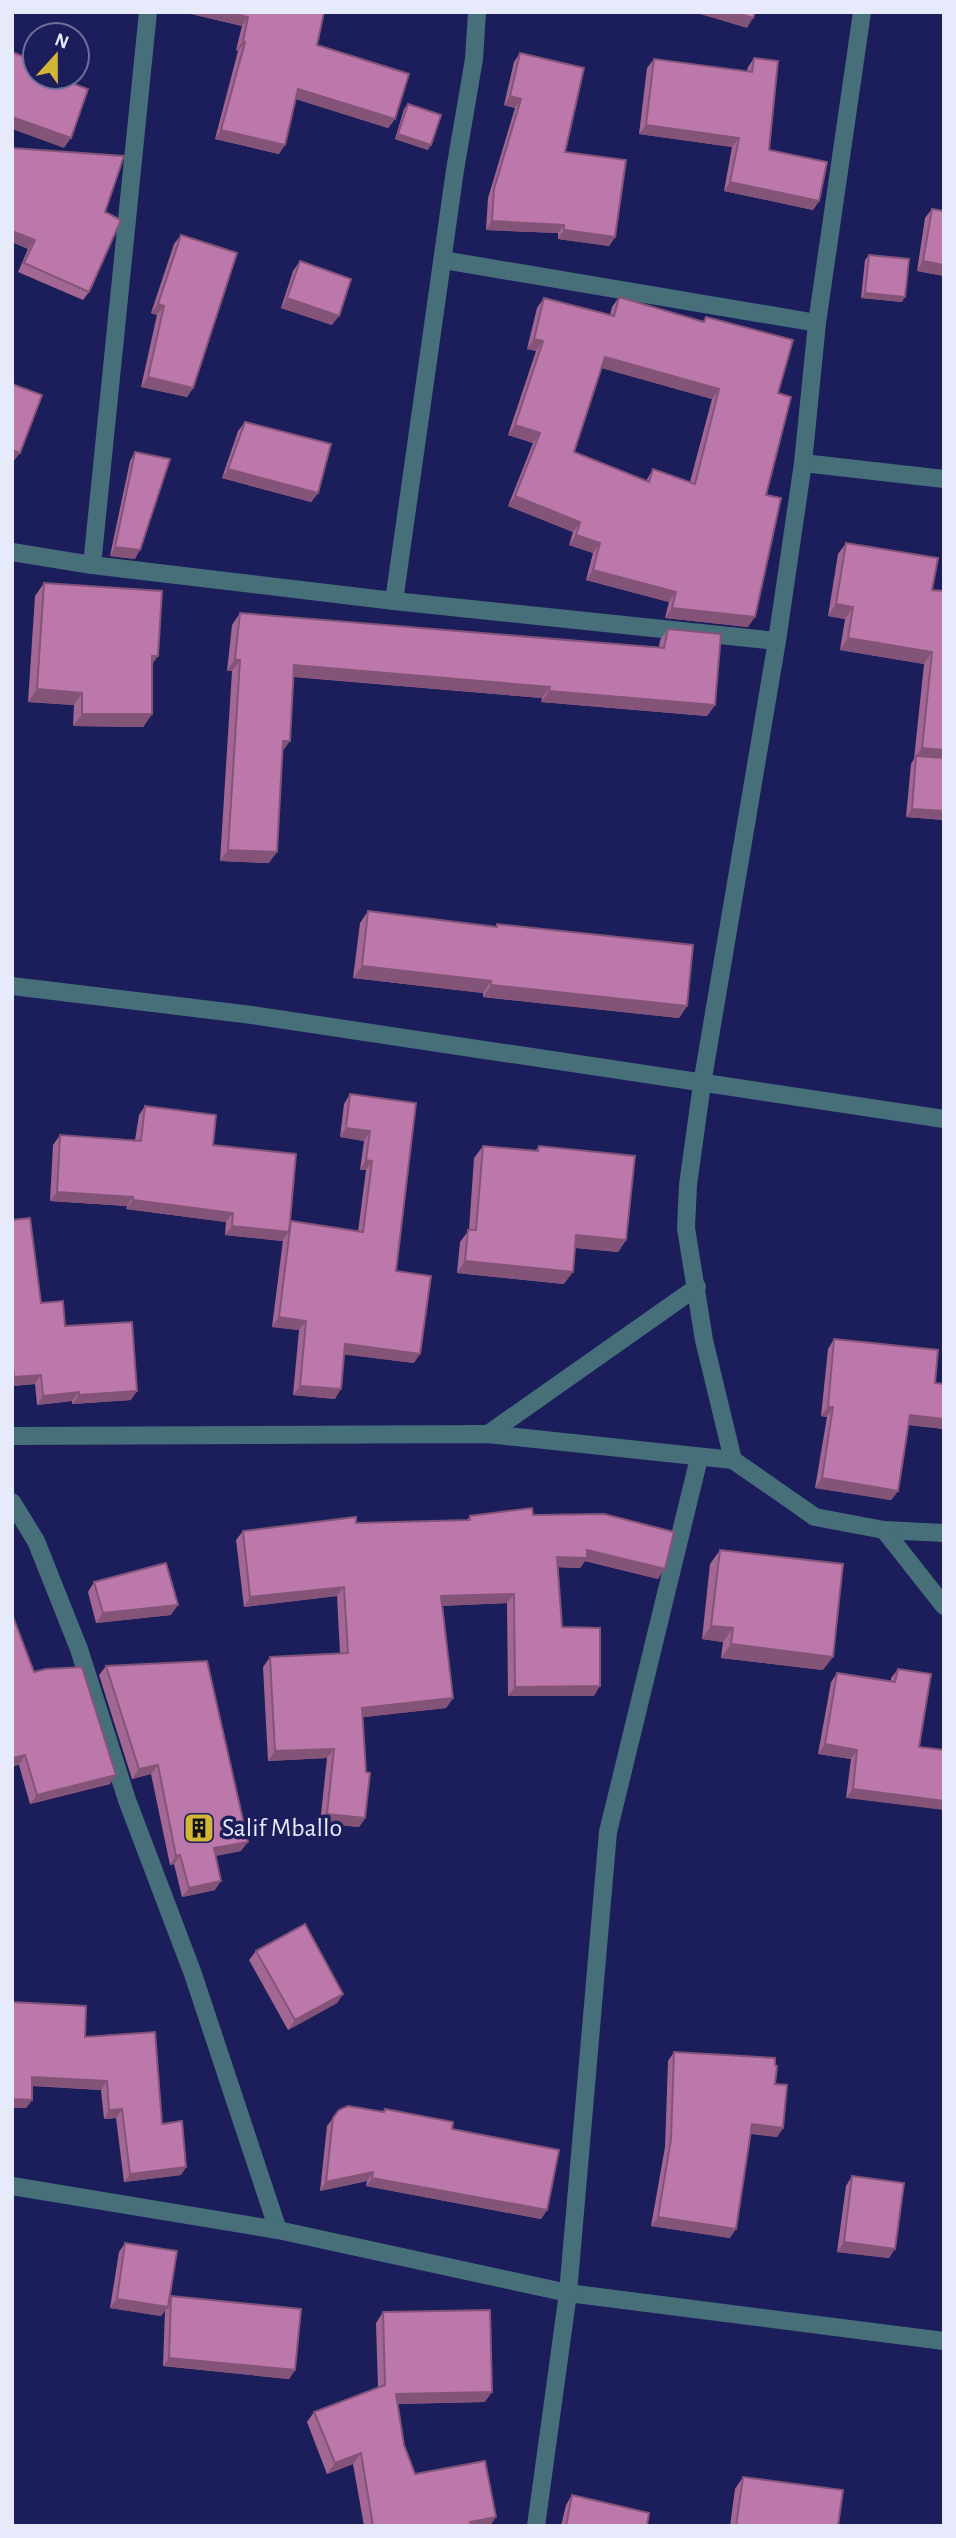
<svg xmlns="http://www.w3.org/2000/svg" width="956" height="2538" font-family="'Alegreya Sans',sans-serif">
	<rect width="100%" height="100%" fill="#1c1d5b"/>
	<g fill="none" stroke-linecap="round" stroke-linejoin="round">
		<!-- minor -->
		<g stroke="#466f7a" stroke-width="18">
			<path d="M 443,260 L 817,323"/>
			<path d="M 803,463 L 944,479"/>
			<path d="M 12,552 L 92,565 L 394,601 L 777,641"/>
			<path d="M 92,565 L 148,12"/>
			<path d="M 394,601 L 455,170 L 474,59 L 477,12"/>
			<path d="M 12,986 L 252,1015 L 944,1119"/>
			<path d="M 488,1434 L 697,1287"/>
			<path d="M 12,1436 L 488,1434 L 733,1460 L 815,1517 L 884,1530 L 944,1533"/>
			<path d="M 733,1460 L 704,1340 L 686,1228 L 688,1185 L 702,1084 L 777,641 L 803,463 L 817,323 L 862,12"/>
			<path d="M 12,1502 L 36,1541 L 79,1649 L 127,1800 L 193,1974 L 278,2230"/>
			<path d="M 884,1530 L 944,1606"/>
			<path d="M 12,2186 L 278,2230 L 568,2293 L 944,2341"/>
			<path d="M 536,2526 L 568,2293 L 608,1832 L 699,1458"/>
		</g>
	</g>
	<!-- wall -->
	<g fill="#a26793" fill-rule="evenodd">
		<path d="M 183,12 L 324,12 L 317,45 L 395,119 L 388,128 L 296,99 L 279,154 L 215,139 L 238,51 L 236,50 L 242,26 Z"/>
		<path d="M 520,53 L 565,152 L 615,237 L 609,246 L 558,239 L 558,233 L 486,230 L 488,198 L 515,108 L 504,105 L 514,62 Z"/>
		<path d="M 754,58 L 769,150 L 819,201 L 813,210 L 724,191 L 732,147 L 639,134 L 647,68 L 654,59 L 747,71 L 748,67 Z"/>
		<path d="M 408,104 L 428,150 L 395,139 L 404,109 Z"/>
		<path d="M 12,148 L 105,212 L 89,292 L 83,300 L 18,272 L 28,249 L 12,242 Z"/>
		<path d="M 932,209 L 944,276 L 917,271 L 925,218 Z"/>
		<path d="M 181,235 L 193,388 L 187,397 L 141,387 L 157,315 L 151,313 L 174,244 Z"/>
		<path d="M 869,255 L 902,302 L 861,298 L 865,260 Z"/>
		<path d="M 300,261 L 332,325 L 281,308 L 293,271 Z"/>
		<path d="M 619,297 L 702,322 L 706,317 L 778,393 L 766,495 L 748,627 L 665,618 L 669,602 L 586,580 L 593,553 L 569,545 L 573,532 L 508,506 L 533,443 L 508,435 L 536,351 L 527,349 L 537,308 L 544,298 L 610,315 L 612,307 ZM 602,368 L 712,399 L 690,482 L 653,469 L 646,481 L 574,452 Z"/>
		<path d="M 245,422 L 318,493 L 311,502 L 222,478 L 238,431 Z"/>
		<path d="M 135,452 L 135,559 L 110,556 L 130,461 Z"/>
		<path d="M 846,543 L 932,590 L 944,820 L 906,817 L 911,764 L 914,759 L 924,664 L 840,650 L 845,619 L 828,616 L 838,554 Z"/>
		<path d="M 44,583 L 152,665 L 152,714 L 143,727 L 73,726 L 74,705 L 28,702 L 35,596 Z"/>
		<path d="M 240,613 L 659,647 L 660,640 L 668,629 L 715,705 L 707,716 L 541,702 L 542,698 L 293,677 L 290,741 L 282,751 L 269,863 L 220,861 L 232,671 L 227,671 L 232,625 Z"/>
		<path d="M 368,911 L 495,927 L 497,924 L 687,1006 L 679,1018 L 483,997 L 483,993 L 353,978 L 360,923 Z"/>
		<path d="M 350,1094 L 416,1103 L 396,1271 L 414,1363 L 345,1354 L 335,1399 L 293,1395 L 299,1330 L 272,1327 L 283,1240 L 282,1241 L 225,1235 L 226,1222 L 126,1209 L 127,1206 L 50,1201 L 53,1145 L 60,1135 L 135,1140 L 139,1115 L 145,1106 L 213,1145 L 290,1222 L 358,1232 L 366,1170 L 360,1170 L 364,1141 L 340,1137 L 344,1104 Z"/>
		<path d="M 483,1146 L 536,1150 L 539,1146 L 626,1240 L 618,1252 L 575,1248 L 564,1284 L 457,1273 L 460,1242 L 469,1230 L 474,1158 Z"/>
		<path d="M 12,1220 L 41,1303 L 65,1326 L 131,1400 L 72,1404 L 72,1401 L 37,1405 L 35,1384 L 12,1386 Z"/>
		<path d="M 834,1339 L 935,1383 L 944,1384 L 944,1429 L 908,1425 L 898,1491 L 891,1500 L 815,1488 L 827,1417 L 821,1416 L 828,1349 Z"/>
		<path d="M 533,1515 L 658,1579 L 585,1561 L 580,1568 L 557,1567 L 562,1627 L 594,1696 L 508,1696 L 507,1603 L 442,1606 L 453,1698 L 446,1708 L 363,1717 L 365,1818 L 359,1827 L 320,1823 L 327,1758 L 268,1761 L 263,1667 L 270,1657 L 340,1653 L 337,1596 L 244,1607 L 236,1540 L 243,1531 L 356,1523 L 467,1520 L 470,1516 Z"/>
		<path d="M 720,1550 L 823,1670 L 721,1658 L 723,1642 L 702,1639 L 710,1564 Z"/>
		<path d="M 94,1582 L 171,1615 L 96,1623 L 88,1592 Z"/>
		<path d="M 12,1614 L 34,1672 L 110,1784 L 30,1804 L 19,1765 L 12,1766 Z"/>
		<path d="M 106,1666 L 241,1851 L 215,1856 L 215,1890 L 182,1897 L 174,1864 L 170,1865 L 151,1774 L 132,1779 L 99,1675 Z"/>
		<path d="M 898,1669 L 919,1747 L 846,1798 L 851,1759 L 818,1754 L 831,1682 L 837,1673 L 891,1682 L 891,1678 Z"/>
		<path d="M 256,1951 L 343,1994 L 337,2003 L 288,2030 L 249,1960 Z"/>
		<path d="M 12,2002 L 85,2037 L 162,2124 L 186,2167 L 181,2175 L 124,2182 L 116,2118 L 104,2119 L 101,2090 L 32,2086 L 32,2100 L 26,2108 Z"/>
		<path d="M 674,2052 L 775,2084 L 783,2128 L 777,2137 L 751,2134 L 730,2238 L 651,2226 L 665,2147 L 668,2061 Z"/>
		<path d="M 385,2109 L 452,2129 L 547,2210 L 541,2219 L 366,2186 L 367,2181 L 320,2191 L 327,2126 L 333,2118 L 383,2112 Z"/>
		<path d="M 852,2176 L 889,2258 L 837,2252 L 846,2186 Z"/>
		<path d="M 125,2243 L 169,2300 L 171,2296 L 295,2370 L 289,2379 L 163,2366 L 165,2310 L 161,2316 L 110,2308 L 119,2252 Z"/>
		<path d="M 383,2312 L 485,2402 L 397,2404 L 404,2445 L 415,2474 L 490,2526 L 364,2526 L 353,2464 L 327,2474 L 307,2422 L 314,2412 L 378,2388 L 376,2323 Z"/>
		<path d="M 743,2477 L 838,2526 L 730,2526 L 735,2489 Z"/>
		<path d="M 572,2495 L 647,2526 L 561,2526 L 566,2505 Z"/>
	</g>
	<!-- shaded-wall -->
	<g fill="#845478">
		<path d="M 183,12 L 227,12 L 248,17 L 242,26 Z"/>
		<path d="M 702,12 L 733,12 L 753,18 L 747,28 L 700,14 Z"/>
		<path d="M 243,41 L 245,42 L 238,51 L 236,50 Z"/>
		<path d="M 298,89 L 395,119 L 388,128 L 292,98 Z"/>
		<path d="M 510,96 L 521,99 L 515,108 L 504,105 Z"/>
		<path d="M 12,117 L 71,138 L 64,148 L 12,129 Z"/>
		<path d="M 646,125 L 739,138 L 732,147 L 639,134 Z"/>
		<path d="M 221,130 L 285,145 L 279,154 L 215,139 Z"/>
		<path d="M 398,134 L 431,145 L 428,150 L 395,139 Z"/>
		<path d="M 730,182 L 819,201 L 813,210 L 724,191 Z"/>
		<path d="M 492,221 L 564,225 L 558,233 L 486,230 Z"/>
		<path d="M 564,230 L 615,237 L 609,246 L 558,239 Z"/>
		<path d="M 12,231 L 35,240 L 28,249 L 12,242 Z"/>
		<path d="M 923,261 L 944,265 L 944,276 L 917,271 Z"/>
		<path d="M 865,293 L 905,297 L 902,302 L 861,298 Z"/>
		<path d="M 287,298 L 339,316 L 332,325 L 281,308 Z"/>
		<path d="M 158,304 L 164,306 L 157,315 L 151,313 Z"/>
		<path d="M 534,339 L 543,341 L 536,351 L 527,349 Z"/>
		<path d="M 605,357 L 719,389 L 712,399 L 598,367 Z"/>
		<path d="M 148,377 L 193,388 L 187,397 L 141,387 Z"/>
		<path d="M 515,425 L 540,433 L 533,443 L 508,435 Z"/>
		<path d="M 12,450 L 20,453 L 13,462 L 12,462 Z"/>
		<path d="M 228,469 L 318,493 L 311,502 L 222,478 Z"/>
		<path d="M 515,496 L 580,522 L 573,532 L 508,506 Z"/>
		<path d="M 576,535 L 600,543 L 593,553 L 569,545 Z"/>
		<path d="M 115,547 L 140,550 L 135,559 L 110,556 Z"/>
		<path d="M 593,570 L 676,592 L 669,602 L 586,580 Z"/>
		<path d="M 836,604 L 853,607 L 845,619 L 828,616 Z"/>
		<path d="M 672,608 L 755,617 L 748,627 L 665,618 Z"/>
		<path d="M 848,638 L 932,652 L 924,664 L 840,650 Z"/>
		<path d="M 152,656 L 158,656 L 149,669 Z"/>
		<path d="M 235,659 L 240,660 L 232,671 L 227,671 Z"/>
		<path d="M 294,665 L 550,687 L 542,698 L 286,676 Z"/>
		<path d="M 37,689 L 82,693 L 74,705 L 28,702 Z"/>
		<path d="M 549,691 L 715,705 L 707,716 L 541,702 Z"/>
		<path d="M 82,714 L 152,714 L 143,727 L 73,726 Z"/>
		<path d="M 283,741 L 290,741 L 282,752 Z"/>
		<path d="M 922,748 L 944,750 L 944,762 L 916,756 Z"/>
		<path d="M 912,809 L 944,811 L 944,820 L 906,817 Z"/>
		<path d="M 228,850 L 277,852 L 269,863 L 220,861 Z"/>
		<path d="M 362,966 L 491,981 L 483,993 L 353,978 Z"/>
		<path d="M 491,985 L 687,1006 L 679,1018 L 483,997 Z"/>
		<path d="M 346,1128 L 370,1131 L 364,1141 L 340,1137 Z"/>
		<path d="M 366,1160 L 372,1161 L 366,1170 L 360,1170 Z"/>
		<path d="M 57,1192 L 133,1197 L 127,1206 L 50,1201 Z"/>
		<path d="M 133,1200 L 233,1213 L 226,1222 L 126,1209 Z"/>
		<path d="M 232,1226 L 289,1232 L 282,1241 L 225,1235 Z"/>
		<path d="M 576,1235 L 626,1240 L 618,1252 L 568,1247 Z"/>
		<path d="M 465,1261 L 573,1272 L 564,1284 L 457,1273 Z"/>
		<path d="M 279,1317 L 306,1321 L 299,1330 L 272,1327 Z"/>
		<path d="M 345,1344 L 420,1354 L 414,1363 L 339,1354 Z"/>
		<path d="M 41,1375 L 35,1384 L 12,1386 L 12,1380 L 14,1377 Z"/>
		<path d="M 300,1386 L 341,1389 L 335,1399 L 293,1395 Z"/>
		<path d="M 137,1391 L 131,1400 L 72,1404 L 79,1395 Z"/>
		<path d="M 79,1392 L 72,1401 L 37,1405 L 43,1396 Z"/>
		<path d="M 828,1407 L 833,1407 L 827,1417 L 821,1416 Z"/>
		<path d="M 910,1415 L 944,1419 L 944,1429 L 904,1424 Z"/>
		<path d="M 822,1478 L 898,1491 L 891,1500 L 815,1488 Z"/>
		<path d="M 587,1550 L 665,1569 L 658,1579 L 585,1561 L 580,1568 L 550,1567 L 557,1557 Z"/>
		<path d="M 344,1587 L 337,1596 L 244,1607 L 250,1597 Z"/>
		<path d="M 514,1594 L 507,1603 L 434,1606 L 441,1596 Z"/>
		<path d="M 178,1605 L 171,1615 L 96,1623 L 103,1613 Z"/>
		<path d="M 711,1626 L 733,1628 L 723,1642 L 702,1639 Z"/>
		<path d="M 731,1644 L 833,1657 L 823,1670 L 721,1658 Z"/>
		<path d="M 600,1686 L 594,1696 L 508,1696 L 515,1687 Z"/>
		<path d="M 453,1698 L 446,1708 L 356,1718 L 362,1708 Z"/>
		<path d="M 825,1744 L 857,1750 L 851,1759 L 818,1754 Z"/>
		<path d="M 334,1749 L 327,1758 L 268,1761 L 275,1751 Z"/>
		<path d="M 25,1755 L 19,1765 L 12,1766 L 12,1760 L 14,1758 Z"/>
		<path d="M 158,1765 L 151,1774 L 132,1779 L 139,1769 Z"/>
		<path d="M 116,1775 L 110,1784 L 30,1804 L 37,1795 Z"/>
		<path d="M 853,1789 L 944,1801 L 944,1810 L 846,1798 Z"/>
		<path d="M 327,1814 L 365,1818 L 359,1827 L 320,1823 Z"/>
		<path d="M 248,1842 L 241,1851 L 207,1857 L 214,1848 Z"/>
		<path d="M 180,1855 L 174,1864 L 170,1865 L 176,1856 Z"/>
		<path d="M 221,1881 L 215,1890 L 182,1897 L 189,1888 Z"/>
		<path d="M 343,1994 L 337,2003 L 288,2030 L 295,2020 Z"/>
		<path d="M 32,2077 L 107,2081 L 101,2090 L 26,2085 Z"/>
		<path d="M 12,2099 L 32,2100 L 26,2108 L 12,2108 Z"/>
		<path d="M 122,2109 L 116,2118 L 104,2119 L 109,2110 Z"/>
		<path d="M 752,2124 L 783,2128 L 777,2137 L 746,2133 Z"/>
		<path d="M 186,2167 L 181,2175 L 124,2182 L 130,2174 Z"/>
		<path d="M 373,2172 L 367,2181 L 320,2191 L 326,2182 Z"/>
		<path d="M 372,2178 L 547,2210 L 541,2219 L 366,2186 Z"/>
		<path d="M 658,2217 L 736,2229 L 730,2238 L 651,2226 Z"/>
		<path d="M 844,2242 L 895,2249 L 889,2258 L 837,2252 Z"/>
		<path d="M 117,2299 L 168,2307 L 161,2316 L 110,2308 Z"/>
		<path d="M 169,2358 L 295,2370 L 289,2379 L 163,2366 Z"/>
		<path d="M 492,2392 L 485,2402 L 388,2404 L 396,2394 Z"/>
		<path d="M 361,2453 L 353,2464 L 327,2474 L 335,2463 Z"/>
		<path d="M 496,2517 L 490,2526 L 468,2526 L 470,2522 Z"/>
	</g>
	<!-- building -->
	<g fill="#bc78ab" stroke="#845478" stroke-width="2" fill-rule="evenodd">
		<path d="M 227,12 L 324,12 L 317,45 L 409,74 L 395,119 L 298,89 L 285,145 L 221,130 L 245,42 L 243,41 L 248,17 Z"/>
		<path d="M 733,12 L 755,12 L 753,18 Z"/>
		<path d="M 12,52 L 35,61 L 35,77 L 55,77 L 88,89 L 71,138 L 12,117 Z"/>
		<path d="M 520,53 L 584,68 L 565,152 L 626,160 L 615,237 L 564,230 L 564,225 L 492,221 L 494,189 L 521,99 L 510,96 Z"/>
		<path d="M 754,58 L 778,61 L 769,150 L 827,162 L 819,201 L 730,182 L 739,138 L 646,125 L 654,59 L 752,72 Z"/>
		<path d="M 408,104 L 441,115 L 431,145 L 398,134 Z"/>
		<path d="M 12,148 L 124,156 L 105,212 L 121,220 L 89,292 L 24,263 L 35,240 L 12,231 Z"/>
		<path d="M 932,209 L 944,211 L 944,265 L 923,261 Z"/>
		<path d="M 181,235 L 237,253 L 193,388 L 148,377 L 164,306 L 158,304 Z"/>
		<path d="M 869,255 L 909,259 L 905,297 L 865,293 Z"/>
		<path d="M 300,261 L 351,279 L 339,316 L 287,298 Z"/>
		<path d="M 619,297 L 704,322 L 706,317 L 793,340 L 778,393 L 791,397 L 766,495 L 781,498 L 755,617 L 672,608 L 676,592 L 593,570 L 600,543 L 576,535 L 580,522 L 515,496 L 540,433 L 515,425 L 543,341 L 534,339 L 544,298 L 614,316 ZM 605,357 L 719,389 L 695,484 L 653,469 L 649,482 L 574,452 Z"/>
		<path d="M 12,384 L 42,395 L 20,453 L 12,450 Z"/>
		<path d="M 245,422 L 331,444 L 318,493 L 228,469 Z"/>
		<path d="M 135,452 L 170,459 L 140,550 L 115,547 Z"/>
		<path d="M 846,543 L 938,558 L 932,590 L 944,591 L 944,750 L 922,748 L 932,652 L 848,638 L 853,607 L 836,604 Z"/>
		<path d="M 44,583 L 162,591 L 158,656 L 152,656 L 152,714 L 82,714 L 82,693 L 37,689 Z"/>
		<path d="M 240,613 L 664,648 L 668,629 L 721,634 L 715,705 L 549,691 L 550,687 L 294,665 L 290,741 L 283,741 L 277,852 L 228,850 L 240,660 L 235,659 Z"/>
		<path d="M 916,756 L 944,758 L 944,811 L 912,809 Z"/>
		<path d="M 368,911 L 497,927 L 497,924 L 693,945 L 687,1006 L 491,985 L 491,981 L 362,966 Z"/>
		<path d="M 350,1094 L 416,1103 L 396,1271 L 431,1276 L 420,1354 L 345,1344 L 341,1389 L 300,1386 L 306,1321 L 279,1317 L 291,1221 L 363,1232 L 372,1161 L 366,1160 L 370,1131 L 346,1128 Z"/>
		<path d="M 145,1106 L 216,1115 L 213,1145 L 296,1154 L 289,1232 L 232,1226 L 233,1213 L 133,1200 L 133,1197 L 57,1192 L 60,1135 L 141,1141 Z"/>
		<path d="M 483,1146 L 538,1151 L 539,1146 L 635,1156 L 626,1240 L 576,1235 L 573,1272 L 465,1261 L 468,1230 L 476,1230 Z"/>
		<path d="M 30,1218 L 41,1303 L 63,1301 L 65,1326 L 132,1322 L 137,1391 L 79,1395 L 79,1392 L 43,1396 L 41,1375 L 14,1377 L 12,1361 L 12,1220 Z"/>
		<path d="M 834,1339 L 938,1350 L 935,1383 L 944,1384 L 944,1419 L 910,1415 L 898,1491 L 822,1478 L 833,1407 L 828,1407 Z"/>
		<path d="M 532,1508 L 533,1515 L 604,1514 L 674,1532 L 665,1569 L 587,1550 L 587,1558 L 557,1557 L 562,1627 L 600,1628 L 600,1686 L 515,1687 L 514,1594 L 441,1596 L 453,1698 L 362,1708 L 366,1772 L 370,1773 L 365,1818 L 327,1814 L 334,1749 L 275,1751 L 270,1657 L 348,1653 L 344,1587 L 250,1597 L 243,1531 L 356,1517 L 356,1523 L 470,1520 L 470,1516 Z"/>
		<path d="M 720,1550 L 843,1564 L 833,1657 L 731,1644 L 733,1628 L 711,1626 Z"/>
		<path d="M 166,1563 L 178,1605 L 103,1613 L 94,1582 Z"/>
		<path d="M 12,1614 L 34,1672 L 46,1669 L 82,1667 L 116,1775 L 37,1795 L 25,1755 L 14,1758 L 12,1753 Z"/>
		<path d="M 207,1661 L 248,1842 L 214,1848 L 221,1881 L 189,1888 L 180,1855 L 176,1856 L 158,1765 L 139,1769 L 106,1666 Z"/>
		<path d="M 898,1669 L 931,1674 L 919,1747 L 944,1750 L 944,1801 L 853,1789 L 857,1750 L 825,1744 L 837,1673 L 895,1682 Z"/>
		<path d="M 305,1924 L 343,1994 L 295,2020 L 256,1951 Z"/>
		<path d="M 12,2002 L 86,2006 L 85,2037 L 155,2032 L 162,2124 L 182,2121 L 186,2167 L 130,2174 L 122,2109 L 109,2110 L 107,2081 L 32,2077 L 32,2100 L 12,2099 Z"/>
		<path d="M 674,2052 L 775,2058 L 775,2065 L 777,2066 L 775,2084 L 787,2085 L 783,2128 L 752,2124 L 736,2229 L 658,2217 L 671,2139 Z"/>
		<path d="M 348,2106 L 384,2112 L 385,2109 L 453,2122 L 452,2129 L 559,2150 L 547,2210 L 372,2178 L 373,2172 L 326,2182 L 333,2118 L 339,2110 Z"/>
		<path d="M 852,2176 L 904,2183 L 895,2249 L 844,2242 Z"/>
		<path d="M 125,2243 L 177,2251 L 168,2307 L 117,2299 Z"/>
		<path d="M 171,2296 L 301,2309 L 295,2370 L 169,2358 Z"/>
		<path d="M 490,2310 L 492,2392 L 396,2394 L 404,2445 L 415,2474 L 485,2461 L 496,2517 L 470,2522 L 471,2526 L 373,2526 L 361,2453 L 335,2463 L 314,2412 L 385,2385 L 383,2312 Z"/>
		<path d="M 743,2477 L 843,2490 L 838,2526 L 736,2526 Z"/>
		<path d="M 572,2495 L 649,2513 L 647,2526 L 566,2526 Z"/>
	</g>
	<!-- icons -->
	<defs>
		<g id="building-square" transform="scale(1.575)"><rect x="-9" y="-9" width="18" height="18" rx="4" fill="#d3b635" stroke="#1c1d5b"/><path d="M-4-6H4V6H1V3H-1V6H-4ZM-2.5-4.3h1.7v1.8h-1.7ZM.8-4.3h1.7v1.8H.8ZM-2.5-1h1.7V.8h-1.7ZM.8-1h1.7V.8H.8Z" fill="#111"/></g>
	</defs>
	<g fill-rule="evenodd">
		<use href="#building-square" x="199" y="1828"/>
	</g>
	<g text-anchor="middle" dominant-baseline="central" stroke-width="7" stroke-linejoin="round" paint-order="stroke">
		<!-- poi labels -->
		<g font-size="26" fill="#e6eafa" stroke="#1c1d5b" text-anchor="start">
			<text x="222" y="1828">Salif Mballo</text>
		</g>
	</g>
	<!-- border -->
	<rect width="956" height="2538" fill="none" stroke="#e6eafa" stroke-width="28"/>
	<!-- north arrow -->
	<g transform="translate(56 56) rotate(21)"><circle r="33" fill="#1c1d5b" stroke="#6d6f9b" stroke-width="2"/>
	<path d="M0-5L12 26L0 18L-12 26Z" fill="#d3b635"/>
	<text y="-10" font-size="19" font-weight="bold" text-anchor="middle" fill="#e6eafa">N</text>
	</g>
</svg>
